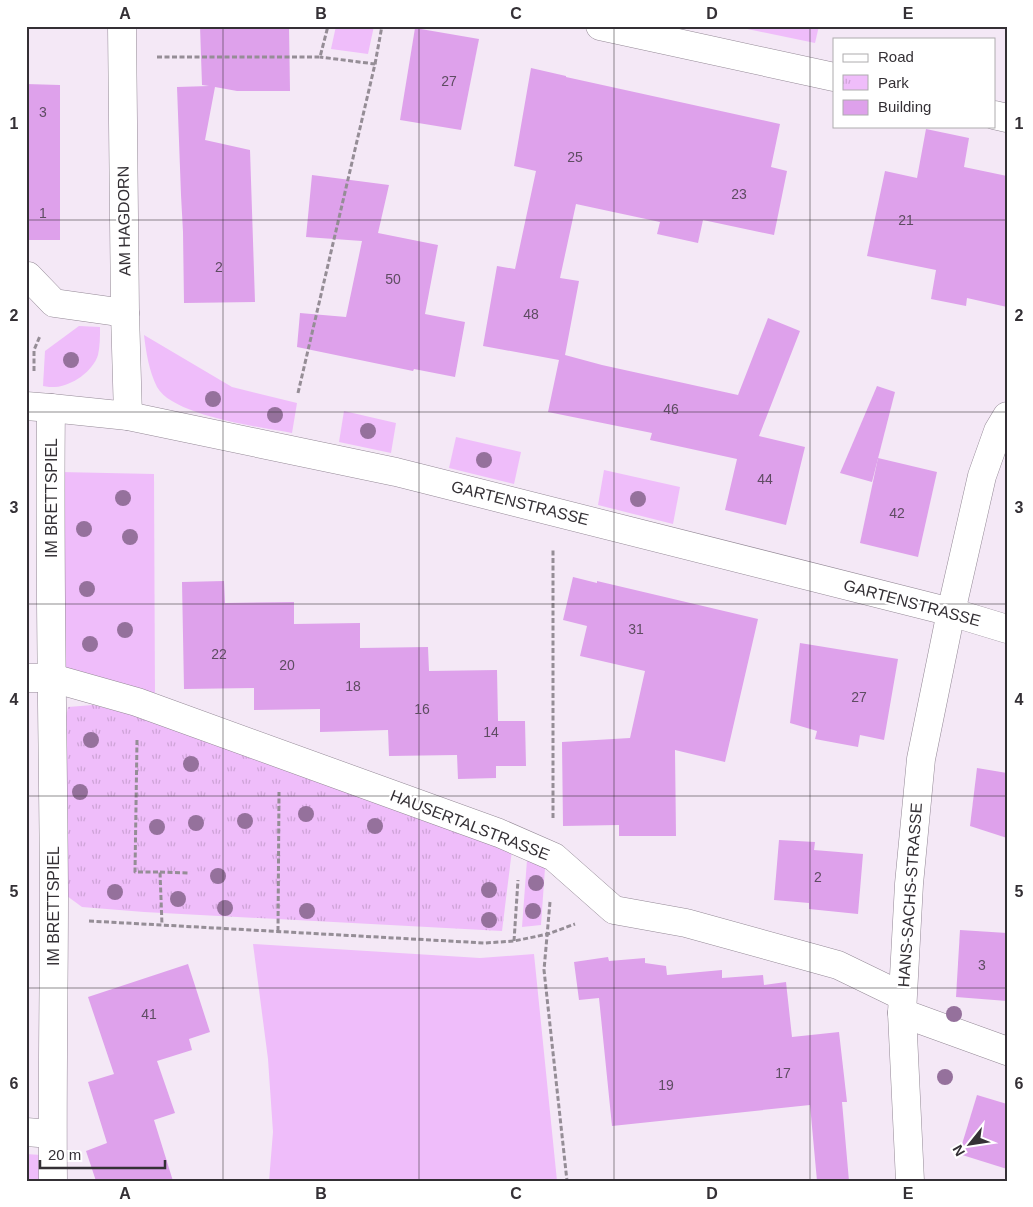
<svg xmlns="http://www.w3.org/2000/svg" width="1033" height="1207" font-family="Arial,sans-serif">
	<defs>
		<pattern id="park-tufts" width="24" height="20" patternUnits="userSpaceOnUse" patternTransform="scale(1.25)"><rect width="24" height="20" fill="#efbdfa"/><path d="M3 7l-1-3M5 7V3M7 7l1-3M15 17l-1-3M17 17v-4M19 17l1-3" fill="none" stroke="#cea3d7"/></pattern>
	</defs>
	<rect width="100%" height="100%" fill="#f4e8f6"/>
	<!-- grass -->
	<g fill="#efbdfa">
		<path d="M 336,26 L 374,26 L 368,54 L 331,49 Z"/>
		<path d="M 733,26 L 819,26 L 815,43 Z"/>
		<path d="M 79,326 L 100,327 C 100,337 100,346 98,355 C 93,371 72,386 55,387 C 51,387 47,387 43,386 L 45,351 Z"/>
		<path d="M 144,335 L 232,387 L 297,403 L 292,433 C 260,427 173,416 157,387 C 149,371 146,352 144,335 Z"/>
		<path d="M 344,411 L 396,423 L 391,453 L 339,442 Z"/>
		<path d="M 456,437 L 521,452 L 514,484 L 449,468 Z"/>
		<path d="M 604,470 L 680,487 L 673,524 L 598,505 Z"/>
		<path d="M 60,472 L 154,474 L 155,699 L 66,671 L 61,663 Z"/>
		<path d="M 527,860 L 545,868 L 541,925 L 522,927 Z"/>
		<path d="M 253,944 L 480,958 L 534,954 L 557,1181 L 269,1181 L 273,1132 L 268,1059 Z"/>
		<path d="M 26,1154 L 41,1155 L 40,1181 L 26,1181 Z"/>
	</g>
	<!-- park -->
	<path fill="url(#park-tufts)" d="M 93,705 L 143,717 L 512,850 L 502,931 L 144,912 L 82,907 L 67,896 L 63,731 L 68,707 Z"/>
	<!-- building -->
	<g fill="#dea1eb">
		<path d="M 200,26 L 289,26 L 290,91 L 237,91 L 215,87 L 205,140 L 250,150 L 255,302 L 184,303 L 183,232 L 181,195 L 177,87 L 209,86 L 202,85 Z"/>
		<path d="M 415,28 L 479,39 L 461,130 L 400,120 Z"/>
		<path d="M 531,68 L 566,76 L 566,77 L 780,124 L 771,167 L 787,171 L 774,235 L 703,220 L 698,243 L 657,234 L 660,222 L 576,204 L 560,278 L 579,281 L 565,355 L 602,365 L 738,395 L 768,318 L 800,331 L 759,436 L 805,447 L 786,525 L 725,510 L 737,459 L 650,440 L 652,433 L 548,412 L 559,360 L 483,346 L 497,266 L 515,269 L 536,171 L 514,166 Z"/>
		<path d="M 26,84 L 60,85 L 60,240 L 26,240 Z"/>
		<path d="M 926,129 L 969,138 L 964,167 L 1007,176 L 1007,307 L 967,298 L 966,306 L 931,299 L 936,270 L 867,256 L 885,171 L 917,178 Z"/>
		<path d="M 312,175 L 389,185 L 378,233 L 438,245 L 425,314 L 465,322 L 455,377 L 414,369 L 413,371 L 297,347 L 300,313 L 346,317 L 362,241 L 306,237 Z"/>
		<path d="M 877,386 L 895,392 L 872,482 L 840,473 Z"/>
		<path d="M 878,458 L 937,472 L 918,557 L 860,543 Z"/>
		<path d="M 573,577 L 597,583 L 597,581 L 758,619 L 725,762 L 675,750 L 676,836 L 619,836 L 619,825 L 563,826 L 562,742 L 630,738 L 645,671 L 580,656 L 587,626 L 563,620 Z"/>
		<path d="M 224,581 L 225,603 L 294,602 L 294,624 L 360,623 L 360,648 L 428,647 L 429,671 L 497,670 L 498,721 L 525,721 L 526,766 L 496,766 L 496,778 L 458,779 L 457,755 L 389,756 L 388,730 L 320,732 L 320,709 L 254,710 L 254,688 L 184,689 L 182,582 Z"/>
		<path d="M 800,643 L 898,659 L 884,740 L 860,735 L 858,747 L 815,739 L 817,731 L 790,723 Z"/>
		<path d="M 977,768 L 1007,773 L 1007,838 L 970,826 Z"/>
		<path d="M 779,840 L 815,842 L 814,850 L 863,854 L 858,914 L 809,909 L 809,903 L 774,900 Z"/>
		<path d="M 960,930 L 1007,933 L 1007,1001 L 956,997 Z"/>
		<path d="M 608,957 L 609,961 L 645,958 L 645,963 L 666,966 L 667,975 L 722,970 L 722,978 L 763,975 L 764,985 L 786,982 L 792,1037 L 839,1032 L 847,1102 L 842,1102 L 849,1181 L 817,1181 L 810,1105 L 612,1126 L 599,998 L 579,1000 L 574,962 Z"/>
		<path d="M 188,964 L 210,1032 L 189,1039 L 192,1050 L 157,1061 L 175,1113 L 154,1120 L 173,1181 L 96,1181 L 86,1151 L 107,1143 L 88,1082 L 114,1074 L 88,997 Z"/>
		<path d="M 977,1095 L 1007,1104 L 1007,1169 L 959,1154 Z"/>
	</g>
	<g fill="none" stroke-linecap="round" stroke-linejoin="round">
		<!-- minor casing -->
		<g stroke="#948996" stroke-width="29">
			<g id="minor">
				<path d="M 122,26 L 125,313 L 128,416"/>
				<path d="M 600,26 L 834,77"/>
				<path d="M 994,115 L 1007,118"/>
				<path d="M 26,276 L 28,276 L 54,303 L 125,313"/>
				<path d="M 26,406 L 51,408 L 128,416 L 396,472 L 951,612 L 1007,629"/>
				<path d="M 51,408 C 49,570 53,731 54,893 C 54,989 52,1085 53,1181"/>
				<path d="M 26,678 L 52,678 L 137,702 L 499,833 L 554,857 L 614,910 L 686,923 L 838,965 L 902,996"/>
				<path d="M 902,1013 L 1007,1051"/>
				<path d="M 26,1132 L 52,1134"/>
				<path d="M 910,1181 L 902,1013 L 909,884 L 921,759 L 951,612 L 982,476 L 998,431 L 1007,416"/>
			</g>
		</g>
		<!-- path -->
		<g stroke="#958d96" stroke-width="3" stroke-dasharray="5 2.5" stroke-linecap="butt">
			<path d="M 157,57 L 320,57 L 328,26"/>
			<path d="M 375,64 L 382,26"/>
			<path d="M 34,371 L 34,350 L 40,336"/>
			<path d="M 298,393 L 375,64 L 320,57"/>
			<path d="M 137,740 L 135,872 L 160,872 L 162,925"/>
			<path d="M 553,818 L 553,549"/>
			<path d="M 160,872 L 190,873"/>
			<path d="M 550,902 L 544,970 L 567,1181"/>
			<path d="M 89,921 L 485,943 L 514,941 L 548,934 L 575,924"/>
			<path d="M 278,931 L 279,792"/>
			<path d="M 514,941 L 518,880"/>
		</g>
		<!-- minor -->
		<use href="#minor" stroke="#fff" stroke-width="28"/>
	</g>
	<!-- trees -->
	<g fill="#95719c">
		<circle cx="71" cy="360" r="8"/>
		<circle cx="213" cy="399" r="8"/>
		<circle cx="275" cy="415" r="8"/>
		<circle cx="368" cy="431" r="8"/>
		<circle cx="484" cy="460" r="8"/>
		<circle cx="123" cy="498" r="8"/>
		<circle cx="638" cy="499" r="8"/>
		<circle cx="84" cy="529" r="8"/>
		<circle cx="130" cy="537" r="8"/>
		<circle cx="87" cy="589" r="8"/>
		<circle cx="125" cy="630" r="8"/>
		<circle cx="90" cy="644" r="8"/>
		<circle cx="91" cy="740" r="8"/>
		<circle cx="191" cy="764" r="8"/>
		<circle cx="80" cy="792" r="8"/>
		<circle cx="306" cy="814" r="8"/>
		<circle cx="245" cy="821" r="8"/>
		<circle cx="196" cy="823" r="8"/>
		<circle cx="375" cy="826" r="8"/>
		<circle cx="157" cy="827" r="8"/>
		<circle cx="218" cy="876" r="8"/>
		<circle cx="536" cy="883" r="8"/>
		<circle cx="489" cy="890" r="8"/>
		<circle cx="115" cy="892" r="8"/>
		<circle cx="178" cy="899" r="8"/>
		<circle cx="225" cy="908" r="8"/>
		<circle cx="307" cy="911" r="8"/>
		<circle cx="533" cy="911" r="8"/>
		<circle cx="489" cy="920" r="8"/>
		<circle cx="954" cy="1014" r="8"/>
		<circle cx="945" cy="1077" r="8"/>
	</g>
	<!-- grid -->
	<path fill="none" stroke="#343035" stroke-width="1" stroke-opacity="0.55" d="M 223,26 L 223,1181M 419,26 L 419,1181M 614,26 L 614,1181M 810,26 L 810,1181M 26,220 L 1007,220M 26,412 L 1007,412M 26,604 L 1007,604M 26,796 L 1007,796M 26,988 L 1007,988"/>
	<g text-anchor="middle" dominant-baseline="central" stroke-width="4.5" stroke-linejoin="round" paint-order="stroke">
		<!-- number labels -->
		<g font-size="14" fill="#5e4c62">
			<text x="449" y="81">27</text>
			<text x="43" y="112">3</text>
			<text x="575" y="157">25</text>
			<text x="739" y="194">23</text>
			<text x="43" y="213">1</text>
			<text x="906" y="220">21</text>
			<text x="219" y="267">2</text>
			<text x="393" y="279">50</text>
			<text x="531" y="314">48</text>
			<text x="671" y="409">46</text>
			<text x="765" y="479">44</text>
			<text x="897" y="513">42</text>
			<text x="636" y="629">31</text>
			<text x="219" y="654">22</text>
			<text x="287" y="665">20</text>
			<text x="353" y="686">18</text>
			<text x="859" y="697">27</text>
			<text x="422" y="709">16</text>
			<text x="491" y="732">14</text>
			<text x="818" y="877">2</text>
			<text x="982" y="965">3</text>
			<text x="149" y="1014">41</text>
			<text x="783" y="1073">17</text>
			<text x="666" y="1085">19</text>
		</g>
		<!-- street labels -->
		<g font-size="16" fill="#343035" stroke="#fff">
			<text transform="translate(124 221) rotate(-91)">AM HAGDORN</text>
			<text transform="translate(51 498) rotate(-90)">IM BRETTSPIEL</text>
			<text transform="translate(520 503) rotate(14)">GARTENSTRASSE</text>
			<text transform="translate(912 603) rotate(15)">GARTENSTRASSE</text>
			<text transform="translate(470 825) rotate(21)">HAUSERTALSTRASSE</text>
			<text transform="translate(910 895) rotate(-86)">HANS-SACHS-STRASSE</text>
			<text transform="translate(53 906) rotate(-90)">IM BRETTSPIEL</text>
		</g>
	</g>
	<!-- border -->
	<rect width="1033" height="1207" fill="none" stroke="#ffffff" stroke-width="55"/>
	<!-- legend -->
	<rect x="833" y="38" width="162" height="90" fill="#ffffff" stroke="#aeacae"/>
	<rect x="843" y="54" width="25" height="8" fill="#ffffff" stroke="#aeacae"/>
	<text x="878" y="62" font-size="15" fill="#343035">Road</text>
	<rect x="843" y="75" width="25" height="15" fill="url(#park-tufts)" stroke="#aeacae"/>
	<text x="878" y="88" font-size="15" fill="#343035">Park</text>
	<rect x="843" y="100" width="25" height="15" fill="#dea1eb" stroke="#aeacae"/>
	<text x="878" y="112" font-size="15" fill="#343035">Building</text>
	<!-- north arrow -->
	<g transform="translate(970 1144) rotate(240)" stroke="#ffffff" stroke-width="4" paint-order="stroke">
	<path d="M0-4L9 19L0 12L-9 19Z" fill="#343035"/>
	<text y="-8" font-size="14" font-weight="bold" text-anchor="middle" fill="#343035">N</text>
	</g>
	<!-- scale -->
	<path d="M40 1160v8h125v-8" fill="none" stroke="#343035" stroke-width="2.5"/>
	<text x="48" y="1160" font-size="15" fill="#343035" stroke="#ffffff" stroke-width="4" paint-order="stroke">20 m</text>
	<rect x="28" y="28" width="978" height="1152" fill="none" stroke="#343035" stroke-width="2"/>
	<g font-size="16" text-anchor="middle" font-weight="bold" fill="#343035">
		<text x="125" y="19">A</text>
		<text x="321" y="19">B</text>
		<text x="516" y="19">C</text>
		<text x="712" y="19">D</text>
		<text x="908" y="19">E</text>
		<text x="14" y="129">1</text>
		<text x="1019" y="129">1</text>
		<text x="14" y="321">2</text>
		<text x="1019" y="321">2</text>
		<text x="14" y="513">3</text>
		<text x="1019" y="513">3</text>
		<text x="14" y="705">4</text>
		<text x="1019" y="705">4</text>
		<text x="14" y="897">5</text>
		<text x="1019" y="897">5</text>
		<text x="14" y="1089">6</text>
		<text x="1019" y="1089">6</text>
		<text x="125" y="1199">A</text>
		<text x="321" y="1199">B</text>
		<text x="516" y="1199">C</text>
		<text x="712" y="1199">D</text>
		<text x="908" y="1199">E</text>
	</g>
</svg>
